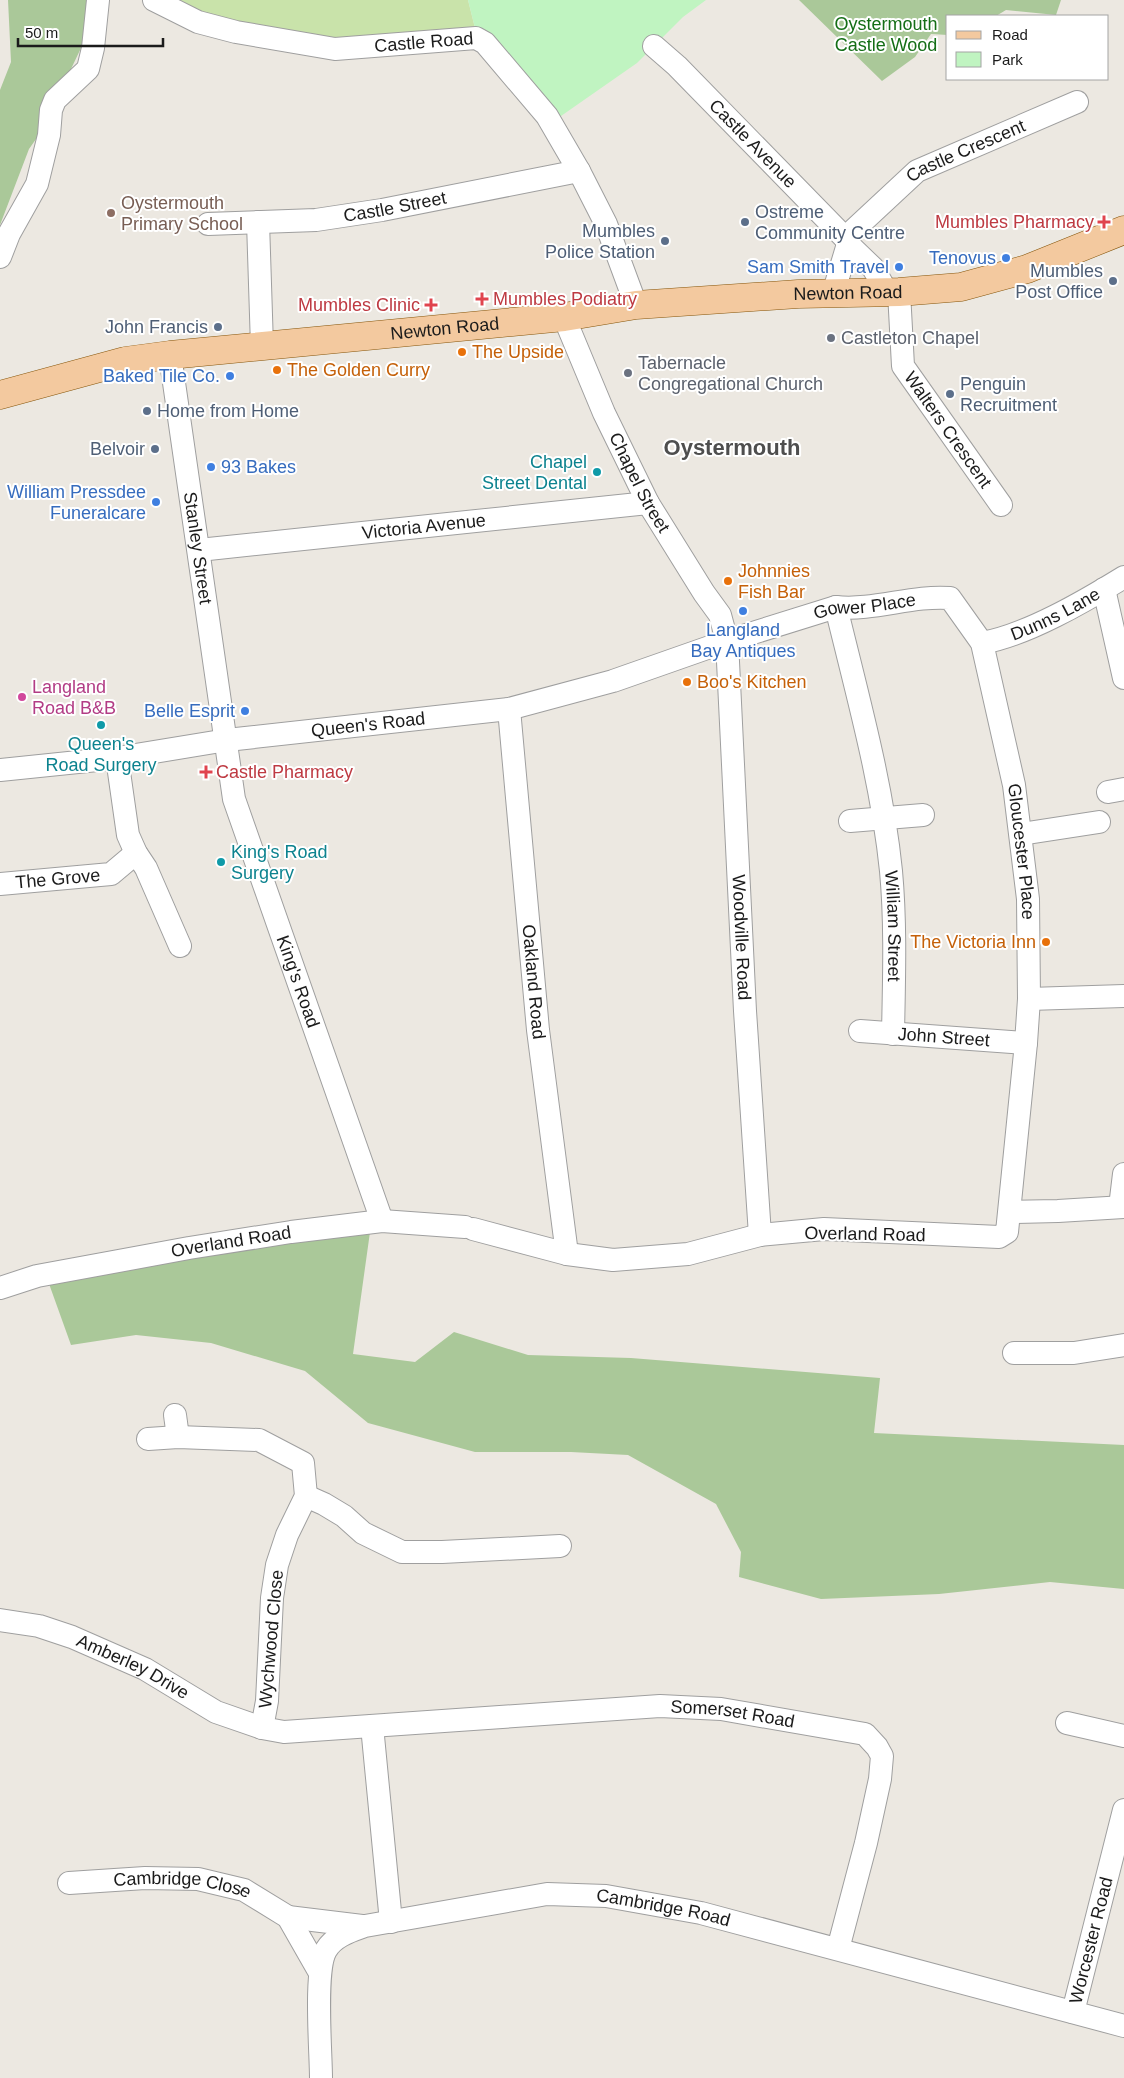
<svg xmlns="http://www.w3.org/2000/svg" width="1124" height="2078" font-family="Helvetica,sans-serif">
	<rect width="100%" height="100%" fill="#ece8e1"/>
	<!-- grass -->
	<path fill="#c9e3aa" d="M 175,0 L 468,0 L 476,32 L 333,39 L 238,28 Z"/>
	<!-- forest -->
	<g fill="#aac899">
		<path d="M 8,0 L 90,0 L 81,48 L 41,132 L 29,149 L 0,225 L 0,90 L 11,62 Z"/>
		<path d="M 799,0 L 1061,0 L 1056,15 L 1006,10 L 996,16 L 948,16 L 948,35 L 931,34 L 915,57 L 882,81 Z"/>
		<path d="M 370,1232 L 353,1354 L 415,1362 L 454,1332 L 528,1355 L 631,1358 L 880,1378 L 874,1433 L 1124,1445 L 1124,1589 L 1050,1582 L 939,1594 L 821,1599 L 739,1577 L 741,1552 L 716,1504 L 628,1455 L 571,1452 L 475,1452 L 368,1423 L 305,1371 L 211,1343 L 136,1335 L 71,1345 L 48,1281 L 336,1235 Z"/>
	</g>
	<!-- park -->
	<path fill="#c0f4c1" d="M 468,0 L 706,0 L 683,17 L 637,63 L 551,123 L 476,32 Z"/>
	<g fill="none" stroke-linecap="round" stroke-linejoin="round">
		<!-- minor casing -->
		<g stroke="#9f9f9f" stroke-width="24">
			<g id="minor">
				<path id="s1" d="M 154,0 L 198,22 L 236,32 L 335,49 L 476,38 L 485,43 L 547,116 L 579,171 L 606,224 L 636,305"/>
				<path id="s2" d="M 654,46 L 677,66 L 845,238 L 848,244 L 873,268 L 887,292"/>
				<path d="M 258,222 L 262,346"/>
				<path id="s3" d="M 208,224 L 316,220 L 382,210 L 579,171"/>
				<path id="s4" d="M 845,238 L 917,171 L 1077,102"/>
				<path d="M 0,257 L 9,234 L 37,184 L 49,135 L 51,110 L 55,100 L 88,69 L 93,48 L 98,0"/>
				<path id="s5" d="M 899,292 L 903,366 L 1001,505"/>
				<path d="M 833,294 L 848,244"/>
				<path id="s6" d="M 564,317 L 604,413 L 648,503 L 704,593 L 720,615 L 727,641 L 745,1011 L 760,1235"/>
				<path id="s7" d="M 170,355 L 234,799 L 382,1221"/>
				<path id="s8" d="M 199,550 L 648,503"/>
				<path d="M 1104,589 L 1124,678"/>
				<path id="s9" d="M 836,607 C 857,694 882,782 891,871 C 896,925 894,980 893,1034"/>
				<path id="s10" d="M 982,643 C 1027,635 1085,601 1124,577"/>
				<path id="s11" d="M 509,709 L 538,1030 L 567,1254"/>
				<path d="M 117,758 L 128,835 L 136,853 L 146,868 L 180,946"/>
				<path id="s12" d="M 0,770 L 117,758 L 227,740 L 509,709 L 613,681 L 727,641 L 836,607 C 874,611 912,595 950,598 L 982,643 L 1014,785 L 1028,899 L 1029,999 L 1026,1043 L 1007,1232 L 999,1237 L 824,1229 L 760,1235 L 688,1254 L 613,1260 L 567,1254 L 473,1229"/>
				<path d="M 1108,792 L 1124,789"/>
				<path d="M 850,821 L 923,815"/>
				<path d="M 1021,834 L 1099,822"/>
				<path id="s13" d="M 0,884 L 111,874 L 136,853"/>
				<path d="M 1029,999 L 1124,996"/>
				<path id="s14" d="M 860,1031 L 1026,1043"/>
				<path d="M 1120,1207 L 1124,1174"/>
				<path d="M 1010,1212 L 1058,1211 L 1124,1207"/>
				<path id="s15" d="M 0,1288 L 37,1276 L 189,1248 L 291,1232 L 382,1221 L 465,1227"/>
				<path d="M 1014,1353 L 1074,1353 L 1124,1345"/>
				<path d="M 175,1415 L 178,1437"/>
				<path d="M 148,1439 L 178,1437 L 259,1440 L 303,1463 L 306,1496 L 287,1535 L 277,1565 L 272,1598 L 267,1701 L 262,1728"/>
				<path d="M 306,1496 L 324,1504 L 344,1516 L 363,1533 L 402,1552 L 442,1552 L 560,1546"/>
				<path id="s16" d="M 0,1620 L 39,1626 L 72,1637 L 145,1669 L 216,1712 L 262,1728 L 284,1732 L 660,1706 L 721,1709 L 865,1734 L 877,1747 L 882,1756 L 880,1779 L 866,1843 L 838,1949"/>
				<path d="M 1067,1723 L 1124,1736"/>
				<path d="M 372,1726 L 391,1922"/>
				<path id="s17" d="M 69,1883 L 145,1878 L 198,1879 L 244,1890 L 288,1917 L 320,1973"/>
				<path d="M 288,1917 L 362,1926"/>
				<path id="s18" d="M 1073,2012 L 1124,1810"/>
				<path id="s19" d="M 321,2078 C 321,2052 314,1970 326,1950 C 334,1936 351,1931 365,1926 L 547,1894 L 606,1896 L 701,1913 L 1124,2026"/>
			</g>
		</g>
		<!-- major casing -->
		<g stroke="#86560c" stroke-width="29">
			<g id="major">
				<path id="s20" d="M 0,395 L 125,361 L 170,355 L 564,317 L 636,305 L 798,294 L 899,292 L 961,287 L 1027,269 L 1124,230"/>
			</g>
		</g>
		<!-- minor -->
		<use href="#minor" stroke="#fff" stroke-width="22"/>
		<!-- major -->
		<use href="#major" stroke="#f3c99f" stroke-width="28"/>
	</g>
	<!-- markers -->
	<circle fill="#8d6e63" stroke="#fff" stroke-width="2" cx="111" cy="213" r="5"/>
	<g fill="#5c6f8a" stroke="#fff" stroke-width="2">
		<circle cx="745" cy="222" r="5"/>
		<circle cx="665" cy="241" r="5"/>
		<circle cx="1113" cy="281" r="5"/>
		<circle cx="218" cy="327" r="5"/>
		<circle cx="950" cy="394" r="5"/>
		<circle cx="147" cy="411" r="5"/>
		<circle cx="155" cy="449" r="5"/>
	</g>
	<g fill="#e0444e" stroke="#fff" stroke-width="2">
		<path d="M1101.5 214.5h5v5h5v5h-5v5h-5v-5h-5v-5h5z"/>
		<path d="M479.5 291.5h5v5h5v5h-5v5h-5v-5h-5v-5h5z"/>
		<path d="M428.5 297.5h5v5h5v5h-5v5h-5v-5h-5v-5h5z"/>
		<path d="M203.5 764.5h5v5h5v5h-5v5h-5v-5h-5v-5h5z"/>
	</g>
	<g fill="#3f7fe0" stroke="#fff" stroke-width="2">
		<circle cx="1006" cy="258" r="5"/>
		<circle cx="899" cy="267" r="5"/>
		<circle cx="230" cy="376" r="5"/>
		<circle cx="211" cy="467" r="5"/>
		<circle cx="156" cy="502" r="5"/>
		<circle cx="743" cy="611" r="5"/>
		<circle cx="245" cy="711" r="5"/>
	</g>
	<g fill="#6b7280" stroke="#fff" stroke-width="2">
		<circle cx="831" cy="338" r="5"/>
		<circle cx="628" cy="373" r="5"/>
	</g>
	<g fill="#e8710a" stroke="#fff" stroke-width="2">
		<circle cx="462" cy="352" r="5"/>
		<circle cx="277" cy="370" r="5"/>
		<circle cx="728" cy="581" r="5"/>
		<circle cx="687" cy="682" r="5"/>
		<circle cx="1046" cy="942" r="5"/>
	</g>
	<g fill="#0f9aa8" stroke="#fff" stroke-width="2">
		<circle cx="597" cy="472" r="5"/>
		<circle cx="101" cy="725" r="5"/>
		<circle cx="221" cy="862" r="5"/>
	</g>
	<circle fill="#d1479c" stroke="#fff" stroke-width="2" cx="22" cy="697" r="5"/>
	<g text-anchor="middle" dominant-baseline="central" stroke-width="4" stroke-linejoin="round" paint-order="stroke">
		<!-- park labels -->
		<g font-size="18" fill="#146e16" stroke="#fff">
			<text x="886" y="24">Oystermouth<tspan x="886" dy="21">Castle Wood</tspan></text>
		</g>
		<!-- street labels -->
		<g font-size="18" fill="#1b1b1b" stroke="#fff">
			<text stroke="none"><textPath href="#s1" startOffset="278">Castle Road</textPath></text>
			<text stroke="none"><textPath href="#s2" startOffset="139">Castle Avenue</textPath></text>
			<text stroke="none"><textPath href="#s4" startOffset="151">Castle Crescent</textPath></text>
			<text stroke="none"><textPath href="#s3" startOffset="188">Castle Street</textPath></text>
			<text stroke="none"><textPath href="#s20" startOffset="856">Newton Road</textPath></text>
			<text stroke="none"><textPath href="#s20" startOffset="451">Newton Road</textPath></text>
			<text stroke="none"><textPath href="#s5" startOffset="152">Walters Crescent</textPath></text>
			<text stroke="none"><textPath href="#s6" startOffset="182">Chapel Street</textPath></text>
			<text stroke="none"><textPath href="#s8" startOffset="226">Victoria Avenue</textPath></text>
			<text stroke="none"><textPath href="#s7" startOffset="195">Stanley Street</textPath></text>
			<text stroke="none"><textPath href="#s12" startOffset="884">Gower Place</textPath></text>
			<text stroke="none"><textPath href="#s10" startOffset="79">Dunns Lane</textPath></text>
			<text stroke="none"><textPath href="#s12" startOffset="371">Queen's Road</textPath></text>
			<text stroke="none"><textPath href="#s12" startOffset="1238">Gloucester Place</textPath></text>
			<text stroke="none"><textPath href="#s13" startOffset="58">The Grove</textPath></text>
			<text stroke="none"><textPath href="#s9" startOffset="325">William Street</textPath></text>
			<text stroke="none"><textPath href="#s6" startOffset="661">Woodville Road</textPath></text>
			<text stroke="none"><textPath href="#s7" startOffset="642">King's Road</textPath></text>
			<text stroke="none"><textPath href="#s11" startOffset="274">Oakland Road</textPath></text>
			<text stroke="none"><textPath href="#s14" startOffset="84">John Street</textPath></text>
			<text transform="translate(865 1234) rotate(1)">Overland Road</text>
			<text stroke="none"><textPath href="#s15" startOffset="236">Overland Road</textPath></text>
			<text transform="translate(271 1639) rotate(-85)">Wychwood Close</text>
			<text stroke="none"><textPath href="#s16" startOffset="142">Amberley Drive</textPath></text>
			<text stroke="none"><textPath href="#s16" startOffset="758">Somerset Road</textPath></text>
			<text stroke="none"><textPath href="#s17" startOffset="114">Cambridge Close</textPath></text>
			<text stroke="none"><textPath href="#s19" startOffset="478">Cambridge Road</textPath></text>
			<text stroke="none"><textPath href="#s18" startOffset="74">Worcester Road</textPath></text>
		</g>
		<!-- education labels -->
		<g font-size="18" fill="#785e54" stroke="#fff" text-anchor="start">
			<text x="121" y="203">Oystermouth<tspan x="121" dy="21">Primary School</tspan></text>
		</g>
		<!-- service labels -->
		<g font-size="18" fill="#4e5e75" stroke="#fff" text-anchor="end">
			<text x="755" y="212" text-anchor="start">Ostreme<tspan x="755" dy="21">Community Centre</tspan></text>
			<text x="655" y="231">Mumbles<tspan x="655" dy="21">Police Station</tspan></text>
			<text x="1103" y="271">Mumbles<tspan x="1103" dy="21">Post Office</tspan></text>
			<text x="208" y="327">John Francis</text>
			<text x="960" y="384" text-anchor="start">Penguin<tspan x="960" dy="21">Recruitment</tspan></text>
			<text x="157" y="411" text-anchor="start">Home from Home</text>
			<text x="145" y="449">Belvoir</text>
		</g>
		<!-- health labels -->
		<g font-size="18" fill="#be3a42" stroke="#fff" text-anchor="end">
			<text x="1094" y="222">Mumbles Pharmacy</text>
			<text x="493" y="299" text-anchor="start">Mumbles Podiatry</text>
			<text x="420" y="305">Mumbles Clinic</text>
			<text x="216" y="772" text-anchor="start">Castle Pharmacy</text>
		</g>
		<!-- shop labels -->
		<g font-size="18" fill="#366cbe" stroke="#fff" text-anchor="end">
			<text x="996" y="258">Tenovus</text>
			<text x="889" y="267">Sam Smith Travel</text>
			<text x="220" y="376">Baked Tile Co.</text>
			<text x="221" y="467" text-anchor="start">93 Bakes</text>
			<text x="146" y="492">William Pressdee<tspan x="146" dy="21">Funeralcare</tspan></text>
			<text x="743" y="630" text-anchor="middle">Langland<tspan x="743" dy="21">Bay Antiques</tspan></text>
			<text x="235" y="711">Belle Esprit</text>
		</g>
		<!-- worship labels -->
		<g font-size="18" fill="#5b616d" stroke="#fff" text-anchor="start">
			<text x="841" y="338">Castleton Chapel</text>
			<text x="638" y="363">Tabernacle<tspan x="638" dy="21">Congregational Church</tspan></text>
		</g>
		<!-- food labels -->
		<g font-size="18" fill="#c56008" stroke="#fff" text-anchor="start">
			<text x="472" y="352">The Upside</text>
			<text x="287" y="370">The Golden Curry</text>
			<text x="738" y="571">Johnnies<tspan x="738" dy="21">Fish Bar</tspan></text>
			<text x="697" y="682">Boo's Kitchen</text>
			<text x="1036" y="942" text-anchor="end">The Victoria Inn</text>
		</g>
		<!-- culture labels -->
		<g font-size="18" fill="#0d838f" stroke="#fff" text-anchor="end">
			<text x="587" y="462">Chapel<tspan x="587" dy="21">Street Dental</tspan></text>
			<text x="101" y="744" text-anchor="middle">Queen's<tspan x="101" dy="21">Road Surgery</tspan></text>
			<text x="231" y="852" text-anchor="start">King's Road<tspan x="231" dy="21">Surgery</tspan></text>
		</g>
		<!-- hotel labels -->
		<g font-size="18" fill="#b23c85" stroke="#fff" text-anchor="start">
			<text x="32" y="687">Langland<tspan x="32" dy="21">Road B&amp;B</tspan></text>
		</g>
		<!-- district labels -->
		<g font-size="22" font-weight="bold" fill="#4e4e4e" stroke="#fff">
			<text x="732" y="447">Oystermouth</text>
		</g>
	</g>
	<!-- legend -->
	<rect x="946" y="15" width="162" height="65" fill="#ffffff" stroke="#a4a4a4"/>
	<rect x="956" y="31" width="25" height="8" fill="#f3c99f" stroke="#a4a4a4"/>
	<text x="992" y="40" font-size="15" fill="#1b1b1b">Road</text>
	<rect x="956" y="52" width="25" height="15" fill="#c0f4c1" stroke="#a4a4a4"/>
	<text x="992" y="65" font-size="15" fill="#1b1b1b">Park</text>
	<!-- scale -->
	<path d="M18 38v8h145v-8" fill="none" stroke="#1b1b1b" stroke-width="2.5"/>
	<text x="25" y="38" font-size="15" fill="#1b1b1b" stroke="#ffffff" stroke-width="4" paint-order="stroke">50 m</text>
</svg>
